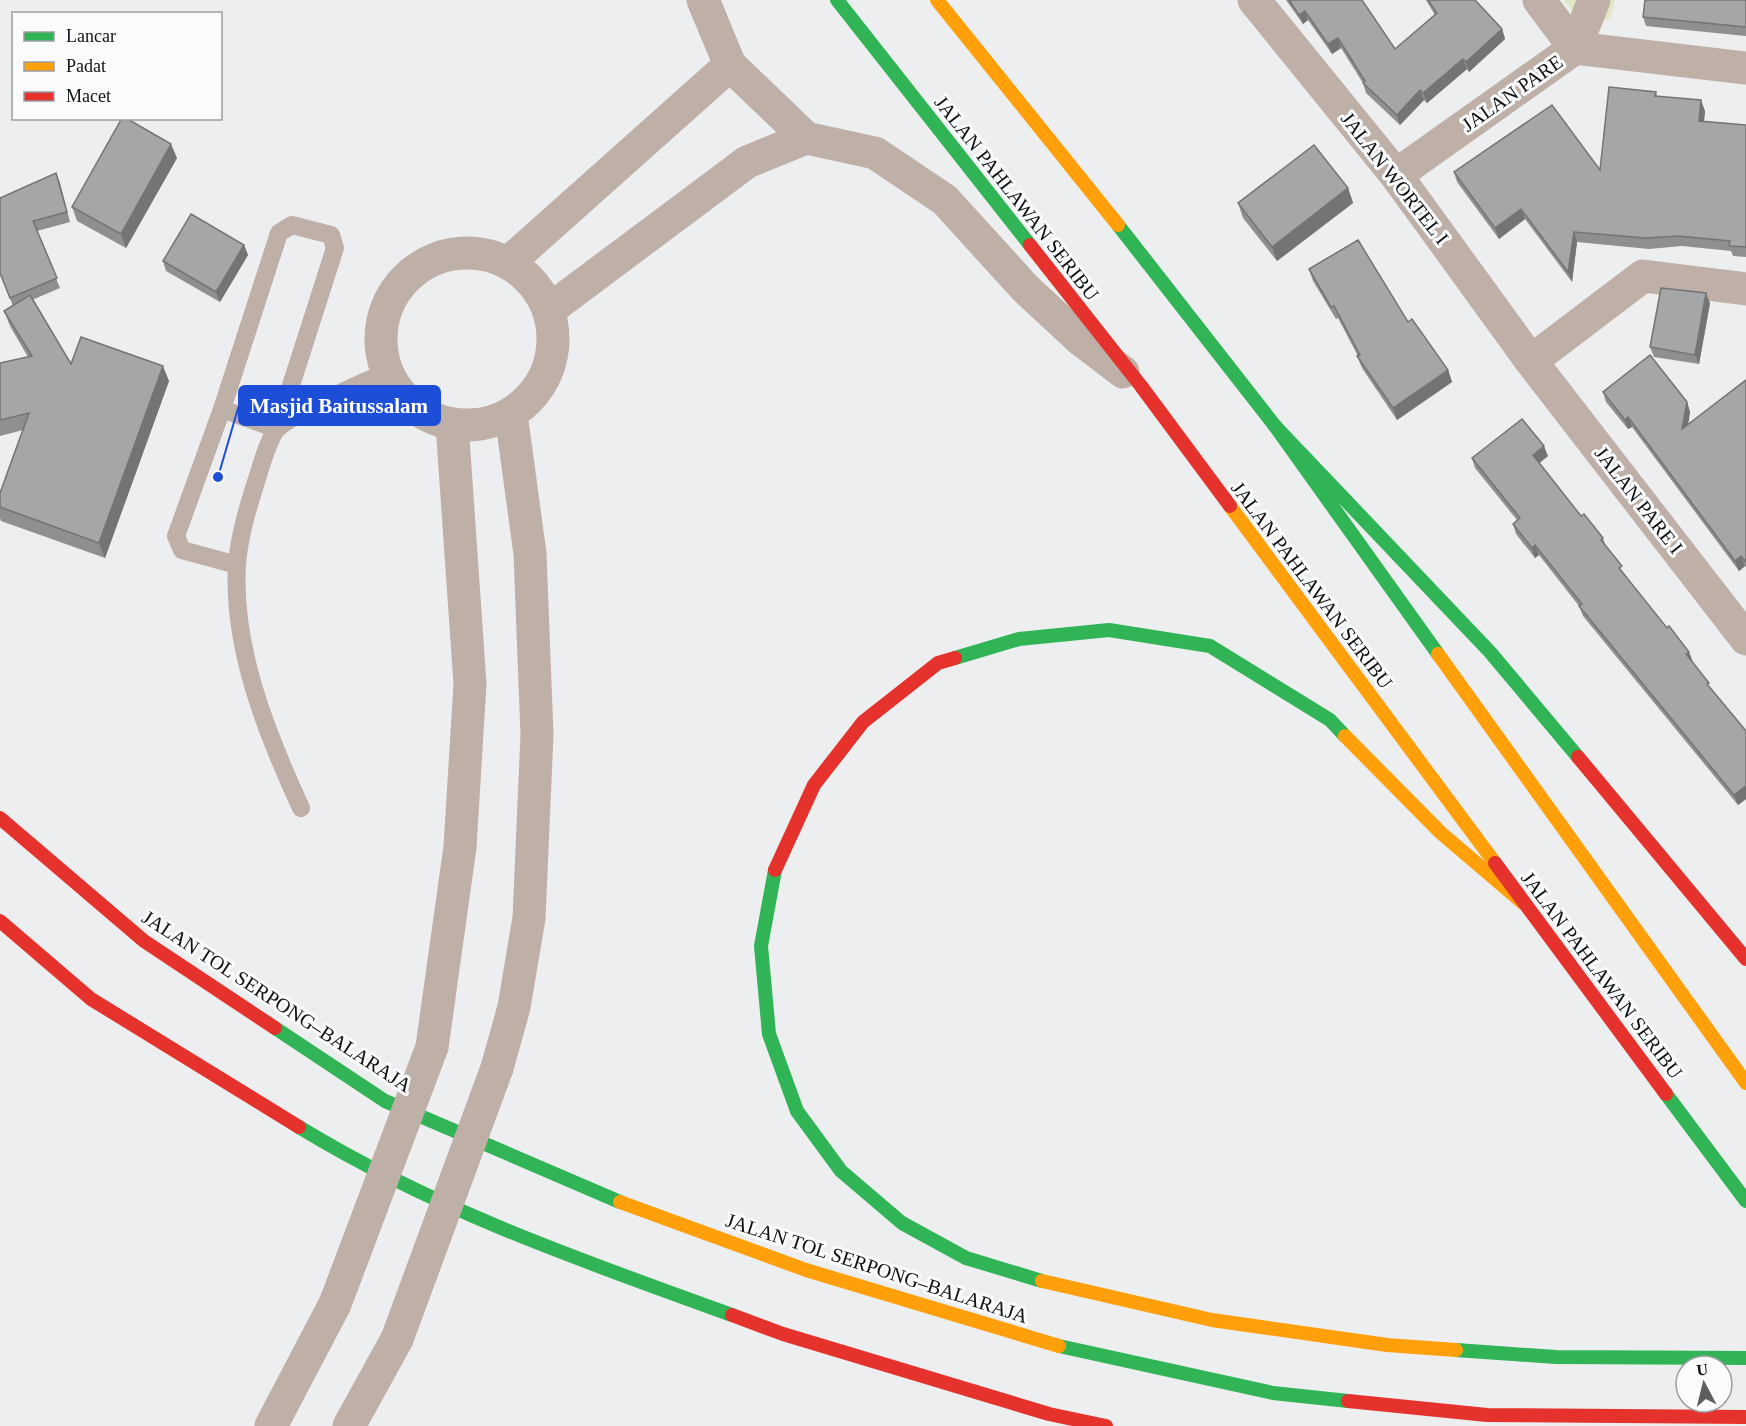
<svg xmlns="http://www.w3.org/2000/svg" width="1746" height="1426" font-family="Georgia,serif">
	<rect width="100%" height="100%" fill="#edeeef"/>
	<!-- green -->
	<path fill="#e1e6c4" d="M 1564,0 L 1615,0 L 1611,17 L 1589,31 Z"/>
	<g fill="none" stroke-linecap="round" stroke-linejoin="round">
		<!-- lane -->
		<g stroke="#bfb0a7" stroke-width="18">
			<path d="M 222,409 L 277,429 L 335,248 L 331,235 L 292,225 L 279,233 L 222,409 L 176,536 L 182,550 L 237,565"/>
			<path d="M 301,808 C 267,734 232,648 237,565 C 239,537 247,511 255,485 C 260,470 267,442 276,430 C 286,418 367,379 385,374"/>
		</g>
		<!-- street -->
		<g stroke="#bfb0a7" stroke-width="33">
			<path d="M 703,0 L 730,65 L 806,138 L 875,153 L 945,200 L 1025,288 L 1081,340 L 1123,372"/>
			<path d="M 1254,0 L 1396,175 L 1531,361 L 1746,639"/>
			<path d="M 1539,0 L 1575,48"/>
			<path d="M 1575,48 L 1594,0"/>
			<path d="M 1396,175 L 1575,48 L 1746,68"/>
			<circle cx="467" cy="339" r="86"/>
			<path d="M 508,263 L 730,65"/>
			<path d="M 549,310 L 747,162 L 806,138"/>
			<path d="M 1531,361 L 1643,276 L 1746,289"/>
			<path d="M 432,1047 L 460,847 L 470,684 L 452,424"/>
			<path d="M 497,1068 L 514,1007 L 529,918 L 537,735 L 530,554 L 511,414"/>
			<path d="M 271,1426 L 335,1304"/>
			<path d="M 349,1426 L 397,1339"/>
		</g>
		<!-- fast -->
		<g stroke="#30b455" stroke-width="14">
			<path d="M 837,0 L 1030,245"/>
			<path d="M 1118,225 L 1275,426 L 1438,654"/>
			<path d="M 1275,426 L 1490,652 L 1578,757"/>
			<path d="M 955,658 L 1019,639 L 1109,630 L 1210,646 L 1330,720 L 1345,736"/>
			<path d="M 775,870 L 761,946 L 769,1034 L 797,1111 L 841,1171 L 902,1223 L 966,1258 L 1042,1281"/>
			<path d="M 275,1028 L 385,1101 L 620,1202"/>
			<path d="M 1666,1094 L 1746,1201"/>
			<path d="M 299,1127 C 433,1209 585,1262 732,1315"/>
			<path d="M 1059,1346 L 1273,1393 L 1348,1401"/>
			<path d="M 1456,1350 L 1556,1357 L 1746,1358"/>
		</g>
		<!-- slow -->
		<g stroke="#ff9f0a" stroke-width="14">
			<path d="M 937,0 L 1118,225"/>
			<path d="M 1230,506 L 1495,863"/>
			<path d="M 1438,654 L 1746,1083"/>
			<path d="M 1345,736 L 1441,833 L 1523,903"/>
			<path d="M 620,1202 L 806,1270 L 1059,1346"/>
			<path d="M 1042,1281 L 1212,1320 L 1387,1345 L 1456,1350"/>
		</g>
		<!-- jam -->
		<g stroke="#e5322d" stroke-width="14">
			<path d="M 1030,245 L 1141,386 L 1230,506"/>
			<path d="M 1578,757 L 1746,959"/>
			<path d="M 0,818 L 144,941 L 275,1028"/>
			<path d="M 1495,863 L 1666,1094"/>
			<path d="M 775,870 L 814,785 L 863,722 L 938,663 L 955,658"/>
			<path d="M 0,921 L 91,999 L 299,1127"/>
			<path d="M 732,1315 L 783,1334 L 1049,1414 L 1106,1426"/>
			<path d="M 1348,1401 L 1487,1415 L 1746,1417"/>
		</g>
		<!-- street-bridge -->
		<g stroke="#bfb0a7" stroke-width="33">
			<path d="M 335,1304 L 432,1047"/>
			<path d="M 397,1339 L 497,1068"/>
		</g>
	</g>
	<!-- wall -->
	<g fill="#8e8f90">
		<path d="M 1286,0 L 1362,0 L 1395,49 L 1435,15 L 1426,0 L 1475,0 L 1502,29 L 1505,39 L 1469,72 L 1467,69 L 1427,103 L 1424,100 L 1400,125 L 1366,93 L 1363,83 L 1341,48 L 1332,54 L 1308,20 L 1303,24 Z"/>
		<path d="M 1746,0 L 1746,36 L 1646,26 L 1643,17 Z"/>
		<path d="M 1656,92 L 1657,96 L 1705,111 L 1704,121 L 1746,125 L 1746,257 L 1733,256 L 1731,251 L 1682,246 L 1649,249 L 1577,242 L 1572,282 L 1525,219 L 1499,239 L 1457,182 L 1454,172 L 1600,170 Z"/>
		<path d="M 177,158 L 126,248 L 77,221 L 72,207 Z"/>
		<path d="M 56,173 L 70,222 L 37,231 L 60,288 L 32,300 L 71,364 L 169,381 L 105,558 L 1,521 L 0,518 L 0,493 L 23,430 L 0,436 L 0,363 L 28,357 L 10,326 L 4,311 L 13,306 L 0,274 L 0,198 Z"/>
		<path d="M 1348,188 L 1353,203 L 1277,261 L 1243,218 L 1238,203 Z"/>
		<path d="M 244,245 L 248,255 L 220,302 L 166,271 L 163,261 Z"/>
		<path d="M 1309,269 L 1408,322 L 1448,370 L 1452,382 L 1397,420 L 1362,368 L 1357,356 L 1358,356 L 1338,318 L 1336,319 L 1313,281 Z"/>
		<path d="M 1710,303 L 1699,364 L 1654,357 L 1650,347 Z"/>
		<path d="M 1746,380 L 1746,567 L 1745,566 L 1739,571 L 1632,427 L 1628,429 L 1606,402 L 1603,392 L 1687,402 L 1690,412 L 1688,424 Z"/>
		<path d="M 1548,456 L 1539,463 L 1581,516 L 1603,538 L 1606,547 L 1625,575 L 1693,662 L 1711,689 L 1746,731 L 1746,799 L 1738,805 L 1583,616 L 1579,606 L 1539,555 L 1535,558 L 1516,534 L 1513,524 L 1517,520 L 1475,468 L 1472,458 Z"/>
	</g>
	<!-- shaded-wall -->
	<g fill="#747475">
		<path d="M 1305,11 L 1308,20 L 1303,24 L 1299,15 Z"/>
		<path d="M 1502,29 L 1505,39 L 1469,72 L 1466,62 Z"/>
		<path d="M 1338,38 L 1341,48 L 1332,54 L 1328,44 Z"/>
		<path d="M 1463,59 L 1467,69 L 1427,103 L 1423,93 Z"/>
		<path d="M 1420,90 L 1424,100 L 1400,125 L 1397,115 Z"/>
		<path d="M 1701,100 L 1705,111 L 1703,131 L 1699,121 Z"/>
		<path d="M 171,144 L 177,158 L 126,248 L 121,234 Z"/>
		<path d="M 56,173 L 60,183 L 70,222 L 67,212 Z"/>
		<path d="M 1348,188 L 1353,203 L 1277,261 L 1272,247 Z"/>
		<path d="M 1521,209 L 1525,219 L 1499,239 L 1495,228 Z"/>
		<path d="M 1574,232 L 1577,242 L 1572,282 L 1568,272 Z"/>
		<path d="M 244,245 L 248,255 L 220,302 L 216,292 Z"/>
		<path d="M 1706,293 L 1710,303 L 1699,364 L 1695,355 Z"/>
		<path d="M 163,366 L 169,381 L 105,558 L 99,543 Z"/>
		<path d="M 1448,370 L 1452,382 L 1397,420 L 1393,408 Z"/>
		<path d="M 1687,402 L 1690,412 L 1686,439 L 1682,429 Z"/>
		<path d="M 1628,417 L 1632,427 L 1628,429 L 1625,420 Z"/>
		<path d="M 1544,446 L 1548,456 L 1537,465 L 1533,455 Z"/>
		<path d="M 1535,545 L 1539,555 L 1535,558 L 1532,548 Z"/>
		<path d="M 1741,556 L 1745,566 L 1739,571 L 1735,561 Z"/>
		<path d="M 1689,652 L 1693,662 L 1690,664 L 1686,654 Z"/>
		<path d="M 1746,786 L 1746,799 L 1738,805 L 1734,795 Z"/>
	</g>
	<!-- building -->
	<g fill="#a5a6a7" stroke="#747475" stroke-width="1.5">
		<path d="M 1289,0 L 1362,0 L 1395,49 L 1437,13 L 1428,0 L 1475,0 L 1502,29 L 1466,62 L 1463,59 L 1423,93 L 1420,90 L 1397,115 L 1363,83 L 1365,81 L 1338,38 L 1328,44 L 1305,11 L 1299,15 Z"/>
		<path d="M 1645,0 L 1746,0 L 1746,27 L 1643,17 Z"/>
		<path d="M 1609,87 L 1656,92 L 1655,96 L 1701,100 L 1699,121 L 1746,125 L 1746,247 L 1729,246 L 1730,241 L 1678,236 L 1646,238 L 1574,232 L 1568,272 L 1521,209 L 1495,228 L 1454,172 L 1552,105 L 1600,170 Z"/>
		<path d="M 122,118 L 126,118 L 171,144 L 121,234 L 72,207 Z"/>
		<path d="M 1314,145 L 1348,188 L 1272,247 L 1238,203 Z"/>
		<path d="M 56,173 L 67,212 L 33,221 L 57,278 L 10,298 L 0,273 L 0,198 Z"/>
		<path d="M 191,214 L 244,245 L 216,292 L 163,261 Z"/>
		<path d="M 1358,240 L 1408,322 L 1412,319 L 1448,370 L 1393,408 L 1357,356 L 1360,355 L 1334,306 L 1331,307 L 1309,269 Z"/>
		<path d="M 1661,288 L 1706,293 L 1695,355 L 1650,347 Z"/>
		<path d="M 30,295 L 71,364 L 81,337 L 163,366 L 99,543 L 0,507 L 0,493 L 29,413 L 0,420 L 0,363 L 32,356 L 4,311 Z"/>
		<path d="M 1650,355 L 1687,402 L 1682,429 L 1746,380 L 1746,562 L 1741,556 L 1735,561 L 1628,417 L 1625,420 L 1603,392 Z"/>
		<path d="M 1522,419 L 1544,446 L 1533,455 L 1581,516 L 1584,514 L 1603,538 L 1601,540 L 1622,566 L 1619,568 L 1667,628 L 1669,626 L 1689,652 L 1686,654 L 1709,683 L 1707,684 L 1746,731 L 1746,786 L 1734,795 L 1579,606 L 1582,604 L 1535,545 L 1532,548 L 1513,524 L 1520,518 L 1472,458 Z"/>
	</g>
	<g text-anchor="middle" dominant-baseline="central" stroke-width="6" stroke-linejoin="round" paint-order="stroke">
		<!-- street labels -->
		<g font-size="20" fill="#101111" stroke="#f9fbfd">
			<text transform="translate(1512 93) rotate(-35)">JALAN PARE</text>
			<text transform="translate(1395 178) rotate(52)">JALAN WORTEL I</text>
			<text transform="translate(1017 198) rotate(52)">JALAN PAHLAWAN SERIBU</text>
			<text transform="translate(1639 500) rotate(52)">JALAN PARE I</text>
			<text transform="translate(1312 585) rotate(53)">JALAN PAHLAWAN SERIBU</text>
			<text transform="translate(1602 975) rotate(53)">JALAN PAHLAWAN SERIBU</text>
			<text transform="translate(277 1001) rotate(33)">JALAN TOL SERPONG–BALARAJA</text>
			<text transform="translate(877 1268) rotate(18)">JALAN TOL SERPONG–BALARAJA</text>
		</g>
	</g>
	<!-- callouts -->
	<path fill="none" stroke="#1d4ed8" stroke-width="2" d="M218 477L239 405"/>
	<circle fill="#1d4ed8" stroke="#f9fbfd" stroke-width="2" cx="218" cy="477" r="6"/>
	<rect fill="#1d4ed8" stroke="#1d4ed8" stroke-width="2" x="239" y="386" width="201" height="39" rx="6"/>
	<g font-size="21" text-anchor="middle" font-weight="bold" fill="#fff">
		<text x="339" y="413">Masjid Baitussalam</text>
	</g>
	<!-- legend -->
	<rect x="12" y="12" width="210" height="108" fill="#f9fbfd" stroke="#9c9d9f" stroke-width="1.5"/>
	<rect x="24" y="32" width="30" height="9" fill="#30b455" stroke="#9c9d9f" stroke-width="1.5"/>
	<text x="66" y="42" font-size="18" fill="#101111">Lancar</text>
	<rect x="24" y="62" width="30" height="9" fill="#ff9f0a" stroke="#9c9d9f" stroke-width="1.5"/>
	<text x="66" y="72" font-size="18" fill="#101111">Padat</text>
	<rect x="24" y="92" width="30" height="9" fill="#e5322d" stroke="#9c9d9f" stroke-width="1.5"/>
	<text x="66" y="102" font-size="18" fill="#101111">Macet</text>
	<!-- north arrow -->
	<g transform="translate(1704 1384) rotate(353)"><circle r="28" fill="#f9fbfd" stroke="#9c9d9f" stroke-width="1.5"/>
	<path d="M0-4.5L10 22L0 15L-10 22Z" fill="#5d5e5f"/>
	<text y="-9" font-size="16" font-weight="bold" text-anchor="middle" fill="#101111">U</text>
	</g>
</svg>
